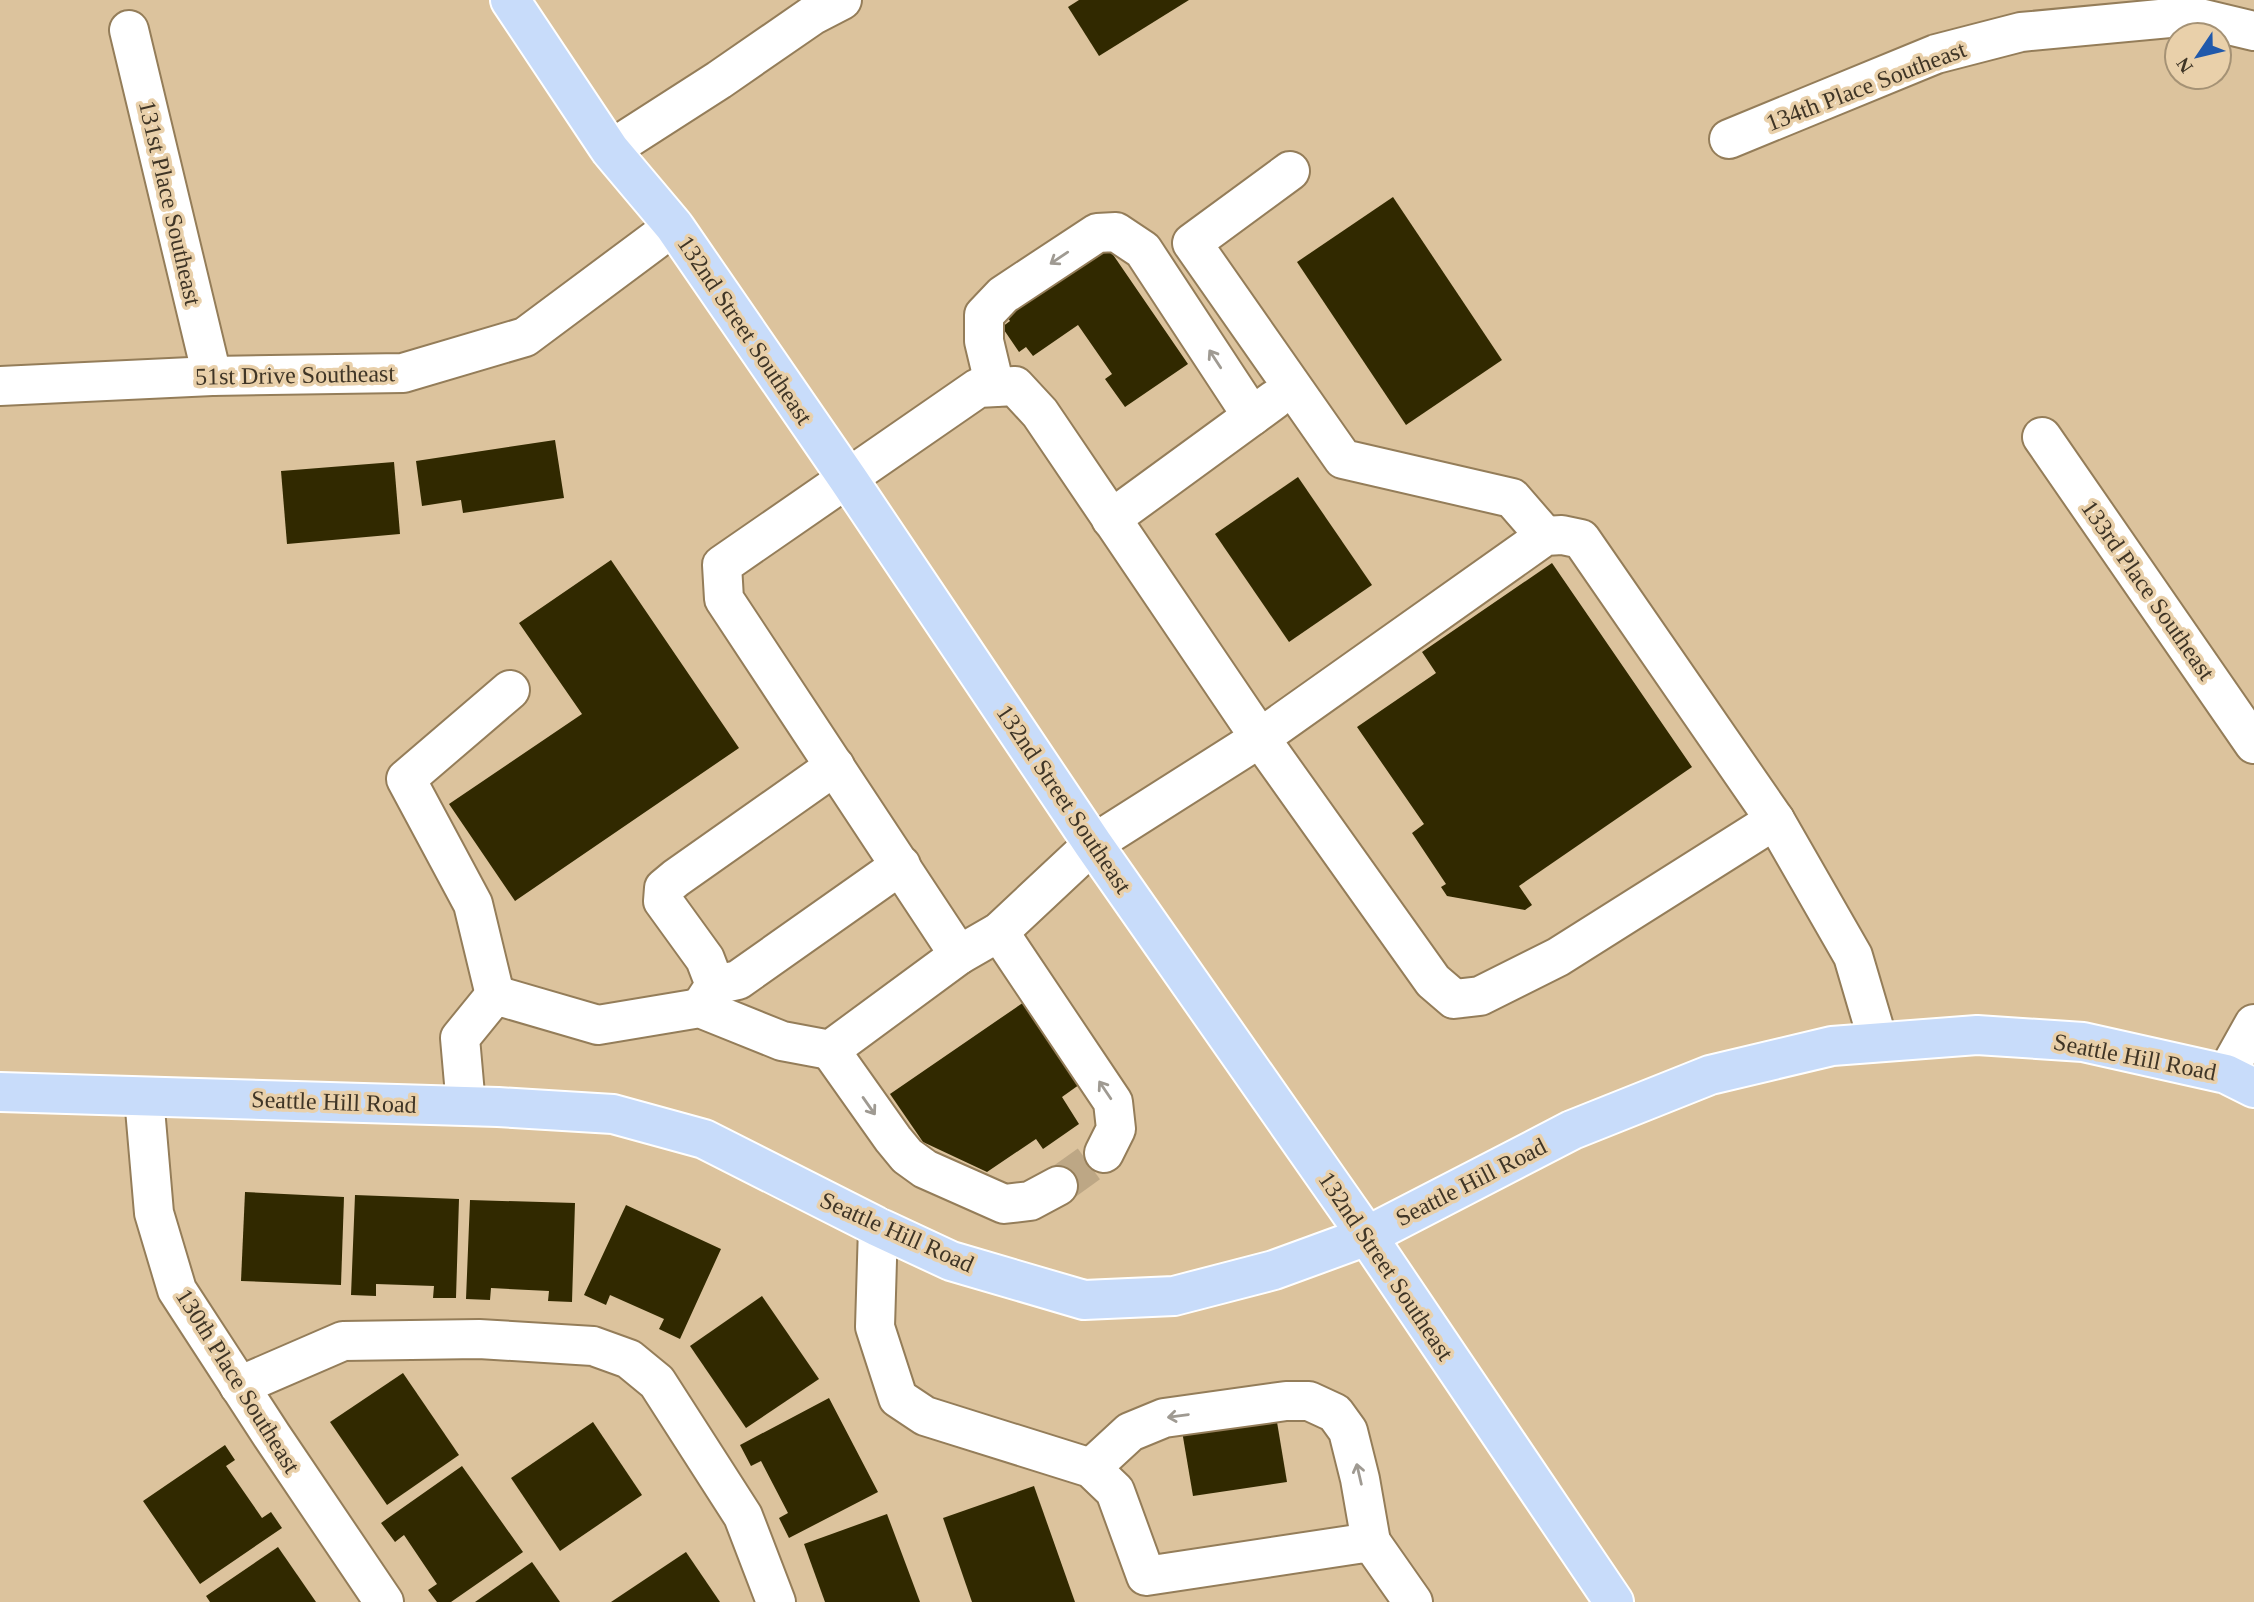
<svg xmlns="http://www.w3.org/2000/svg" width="2254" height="1602" font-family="'Times New Roman',serif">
	<rect width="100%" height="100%" fill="#dcc39d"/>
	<!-- building -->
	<g fill="#312900">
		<path d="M 1079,0 L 1189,0 L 1099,56 L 1068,7 Z"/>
		<path d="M 1393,197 L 1502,360 L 1406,425 L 1297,262 Z"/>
		<path d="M 1105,243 L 1188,364 L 1125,407 L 1105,379 L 1112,374 L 1078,325 L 1033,356 L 1026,347 L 1019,352 L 1002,327 L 1010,321 L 1004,312 Z"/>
		<path d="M 555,440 L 564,498 L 463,513 L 461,500 L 422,506 L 416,461 Z"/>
		<path d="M 394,462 L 400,534 L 287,544 L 281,471 Z"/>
		<path d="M 1298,477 L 1372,585 L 1289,642 L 1215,534 Z"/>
		<path d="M 611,560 L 739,748 L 515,901 L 449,804 L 582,714 L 519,623 Z"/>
		<path d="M 1552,563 L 1692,767 L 1519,886 L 1532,905 L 1525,910 L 1447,896 L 1441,887 L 1446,884 L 1412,833 L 1424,824 L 1357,727 L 1436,673 L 1422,652 Z"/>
		<path d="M 1027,1000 L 1083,1082 L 1062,1097 L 1079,1124 L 1043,1149 L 1036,1139 L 987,1172 L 923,1142 L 890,1094 Z"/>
		<path d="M 245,1192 L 344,1197 L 341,1285 L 241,1281 Z"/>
		<path d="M 355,1195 L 459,1199 L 456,1298 L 433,1298 L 434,1286 L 376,1284 L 376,1296 L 351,1295 Z"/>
		<path d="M 470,1200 L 575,1203 L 572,1302 L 548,1301 L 549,1291 L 491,1288 L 490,1300 L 466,1299 Z"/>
		<path d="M 626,1205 L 721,1249 L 680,1339 L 659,1329 L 664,1319 L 610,1295 L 606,1305 L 584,1295 Z"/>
		<path d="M 762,1296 L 819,1379 L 746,1428 L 690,1346 Z"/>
		<path d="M 403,1373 L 459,1455 L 387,1505 L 330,1422 Z"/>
		<path d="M 829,1398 L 878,1492 L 789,1538 L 779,1518 L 788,1513 L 761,1461 L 751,1466 L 740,1445 Z"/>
		<path d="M 1276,1416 L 1287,1482 L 1193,1496 L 1182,1431 Z"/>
		<path d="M 593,1422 L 642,1495 L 560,1551 L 511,1478 Z"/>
		<path d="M 225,1445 L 235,1460 L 226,1466 L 262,1518 L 271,1512 L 282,1528 L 200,1584 L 143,1501 Z"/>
		<path d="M 462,1466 L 523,1552 L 451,1602 L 437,1602 L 428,1590 L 437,1584 L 404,1535 L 395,1542 L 381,1523 Z"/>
		<path d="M 1034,1486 L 1075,1602 L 972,1602 L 943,1518 Z"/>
		<path d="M 887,1514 L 920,1602 L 825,1602 L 804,1544 Z"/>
		<path d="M 278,1547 L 316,1602 L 210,1602 L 206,1596 Z"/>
		<path d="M 686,1552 L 720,1602 L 611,1602 Z"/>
		<path d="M 532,1562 L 560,1602 L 475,1602 Z"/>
	</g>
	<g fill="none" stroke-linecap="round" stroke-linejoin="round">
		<!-- minor-tunnel -->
		<path stroke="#bda785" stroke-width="38" stroke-dasharray="38 19" stroke-linecap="butt" d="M 1058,1186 L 1104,1153"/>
		<!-- minor casing -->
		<g stroke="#947d59" stroke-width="42">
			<g id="minor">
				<path d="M 129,30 L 212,376"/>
				<path d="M 1729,139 L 1936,54 L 2021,32 L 2191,16 L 2254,31"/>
				<path d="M 610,150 L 719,80 L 813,15 L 842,0"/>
				<path d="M 1290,171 L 1192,243 L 1343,459 L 1512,498 L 1545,536"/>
				<path d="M 0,386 L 212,376 L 403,373 L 525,337 L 674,226"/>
				<path d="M 995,387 L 984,341 L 984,315 L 1003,295 L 1097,233 L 1116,232 L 1143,250 L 1252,416"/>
				<path d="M 2042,437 L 2254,744"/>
				<path d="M 1111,519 L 1274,400"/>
				<path d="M 999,932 L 1113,1102 L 1116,1129 L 1104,1153"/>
				<path d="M 959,955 L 999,932 L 1093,844 L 1260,738 L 1545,536 L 1562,535 L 1581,539 L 1775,820 L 1853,956 L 1878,1041"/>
				<path d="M 715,985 L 738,980 L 901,865"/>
				<path d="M 495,995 L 473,904 L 406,779 L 510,690"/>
				<path d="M 700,1008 L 715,985 L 705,959 L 663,901 L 664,888 L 676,878 L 835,766"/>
				<path d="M 830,1050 L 893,1139 L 907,1156 L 925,1169 L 1004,1204 L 1030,1201 L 1058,1186"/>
				<path d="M 2226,1074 L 2254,1024"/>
				<path d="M 144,1097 L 154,1213 L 177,1290 L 272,1436 L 384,1602"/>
				<path d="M 466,1106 L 460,1038 L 495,995 L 598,1025 L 700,1008 L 782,1041 L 830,1050 L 959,955 L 724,599 L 722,565 L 978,388 L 1015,386 L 1040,413 L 1260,738 L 1433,981 L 1454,999 L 1480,996 L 1558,957 L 1775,820"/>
				<path d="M 878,1227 L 875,1327 L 898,1398 L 925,1416 L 1091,1468 L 1115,1491 L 1146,1576 L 1371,1542 L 1413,1602"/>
				<path d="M 239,1386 L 343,1341 L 479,1339 L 593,1346 L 629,1359 L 657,1382 L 743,1516 L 776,1602"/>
				<path d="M 1091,1468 L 1130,1432 L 1164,1418 L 1286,1401 L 1309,1401 L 1335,1413 L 1348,1431 L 1360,1479 L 1371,1542"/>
			</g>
		</g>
		<!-- major casing -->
		<g stroke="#fff" stroke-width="42">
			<g id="major">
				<path d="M 510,0 L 610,150 L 674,226 L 848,479 L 1093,844 L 1367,1236 L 1614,1602"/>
				<path d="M 0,1092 L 498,1107 L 613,1114 L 704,1139 L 878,1227 L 951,1261 L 1084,1300 L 1174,1296 L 1274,1270 L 1367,1236 L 1572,1130 L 1710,1075 L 1832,1046 L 1977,1035 L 2083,1042 L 2226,1074 L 2254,1088"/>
			</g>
		</g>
		<!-- minor -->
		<use href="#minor" stroke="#fff" stroke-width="38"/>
		<!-- major -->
		<use href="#major" stroke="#c8dcfa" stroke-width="38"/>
	</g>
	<!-- one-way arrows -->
	<defs><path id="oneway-shaft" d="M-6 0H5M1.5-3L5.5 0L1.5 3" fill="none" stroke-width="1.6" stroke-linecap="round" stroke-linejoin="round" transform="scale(1.75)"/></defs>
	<g stroke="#9f9a92">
		<use href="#oneway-shaft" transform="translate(1059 258) rotate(146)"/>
		<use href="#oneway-shaft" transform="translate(1215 359) rotate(-123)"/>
		<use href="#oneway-shaft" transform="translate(1105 1090) rotate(-124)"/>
		<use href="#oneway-shaft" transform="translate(869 1106) rotate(55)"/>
		<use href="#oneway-shaft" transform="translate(1178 1416) rotate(172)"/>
		<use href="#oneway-shaft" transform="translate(1359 1474) rotate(-103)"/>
	</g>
	<g text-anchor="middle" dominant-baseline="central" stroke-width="7" stroke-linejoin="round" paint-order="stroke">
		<!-- street labels -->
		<g font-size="24" fill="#3f3526" stroke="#e9d0aa">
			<text transform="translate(1866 86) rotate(-21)">134th Place Southeast</text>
			<text transform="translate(170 203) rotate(77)">131st Place Southeast</text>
			<text transform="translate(745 330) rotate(56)">132nd Street Southeast</text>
			<text transform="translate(295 375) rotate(-1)">51st Drive Southeast</text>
			<text transform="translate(2148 590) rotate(55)">133rd Place Southeast</text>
			<text transform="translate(1064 799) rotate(56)">132nd Street Southeast</text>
			<text transform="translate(2135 1057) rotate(11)">Seattle Hill Road</text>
			<text transform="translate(334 1102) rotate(2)">Seattle Hill Road</text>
			<text transform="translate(1471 1182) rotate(-27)">Seattle Hill Road</text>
			<text transform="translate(897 1232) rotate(24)">Seattle Hill Road</text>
			<text transform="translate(1386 1266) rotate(56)">132nd Street Southeast</text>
			<text transform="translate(238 1381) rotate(58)">130th Place Southeast</text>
		</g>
	</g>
	<!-- north arrow -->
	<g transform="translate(2198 56) rotate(235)"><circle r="33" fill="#e9d0aa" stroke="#a59275" stroke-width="2"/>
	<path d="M0-5L12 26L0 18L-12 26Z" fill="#2059ab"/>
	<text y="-10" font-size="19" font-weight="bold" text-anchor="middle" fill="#3f3526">N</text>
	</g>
</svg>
